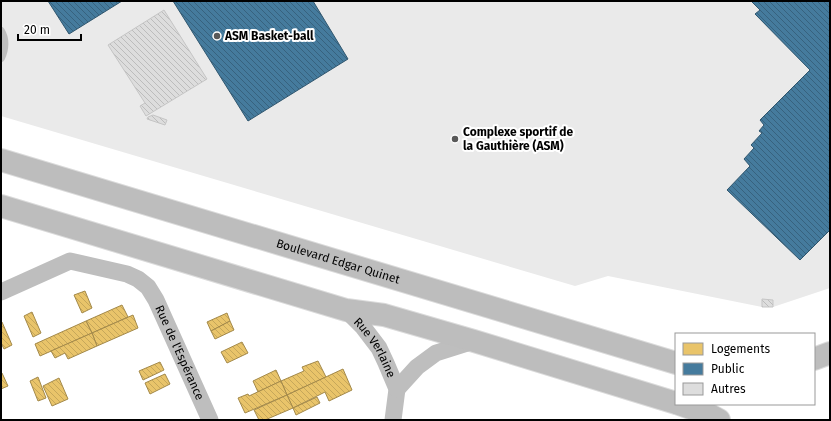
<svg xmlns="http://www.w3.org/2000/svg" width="831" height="421" font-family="'Fira Sans',sans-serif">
	<defs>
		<pattern id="homes-back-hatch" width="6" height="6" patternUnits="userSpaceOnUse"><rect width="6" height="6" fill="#e9c46a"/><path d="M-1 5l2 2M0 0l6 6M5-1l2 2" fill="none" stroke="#c6a75a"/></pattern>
		<pattern id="public-back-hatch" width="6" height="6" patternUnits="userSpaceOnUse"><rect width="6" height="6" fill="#457b9d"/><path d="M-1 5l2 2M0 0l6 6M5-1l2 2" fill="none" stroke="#37627e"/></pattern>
		<pattern id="building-back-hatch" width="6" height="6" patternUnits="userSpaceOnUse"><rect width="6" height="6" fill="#ddd"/><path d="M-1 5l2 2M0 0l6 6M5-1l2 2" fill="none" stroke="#bcbcbc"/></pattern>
	</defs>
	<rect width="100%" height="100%" fill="#fff"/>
	<!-- pitch -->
	<path fill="#eaeaea" d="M 1,1 L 830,1 L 830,288 L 773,307 L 762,307 L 608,276 L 575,286 L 1,116 Z"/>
	<!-- homes -->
	<g fill="url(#homes-back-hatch)" stroke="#a3894a">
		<path d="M 85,291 L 92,308 L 82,313 L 74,295 Z"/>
		<path d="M 122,305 L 128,317 L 92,333 L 86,321 Z"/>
		<path d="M 32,312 L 41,333 L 33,337 L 24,316 Z"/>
		<path d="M 227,313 L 230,321 L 211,331 L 207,322 Z"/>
		<path d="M 133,315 L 138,328 L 97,346 L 92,333 Z"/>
		<path d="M 86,321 L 92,333 L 40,356 L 35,344 Z"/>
		<path d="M 230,321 L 234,330 L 215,339 L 211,331 Z"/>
		<path d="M 2,322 L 12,345 L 4,349 L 1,343 L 1,323 Z"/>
		<path d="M 92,333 L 97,346 L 68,359 L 65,353 L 55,358 L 51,351 Z"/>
		<path d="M 242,342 L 248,353 L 227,363 L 221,352 Z"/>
		<path d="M 318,361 L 326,377 L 287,395 L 281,381 L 304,371 L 302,367 Z"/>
		<path d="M 160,362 L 164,370 L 143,380 L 139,371 Z"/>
		<path d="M 343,369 L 352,390 L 329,401 L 325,392 L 293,408 L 287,395 Z"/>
		<path d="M 276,370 L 281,381 L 258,392 L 253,381 Z"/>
		<path d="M 2,373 L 8,386 L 1,389 L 1,374 Z"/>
		<path d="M 165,374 L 170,384 L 150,394 L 145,383 Z"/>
		<path d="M 38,377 L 46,398 L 38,401 L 30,381 Z"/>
		<path d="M 59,378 L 68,399 L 52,406 L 43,386 Z"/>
		<path d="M 281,381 L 287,395 L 245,413 L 238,398 L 248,394 L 249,396 Z"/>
		<path d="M 287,395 L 293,408 L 265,420 L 259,420 L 254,410 Z"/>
		<path d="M 317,397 L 320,403 L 296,415 L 293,408 Z"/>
	</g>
	<!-- public -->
	<g fill="url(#public-back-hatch)" stroke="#30566e">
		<path d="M 48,1 L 122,1 L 69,34 Z"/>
		<path d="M 173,1 L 313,1 L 348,59 L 248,121 Z"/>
		<path d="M 751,1 L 830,1 L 830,230 L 800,260 L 727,190 L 750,166 L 744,159 L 754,148 L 751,145 L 762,133 L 759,131 L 764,125 L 760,120 L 810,70 L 755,14 L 760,10 Z"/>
	</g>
	<!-- building -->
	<g fill="url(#building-back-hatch)" stroke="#c5c5c5">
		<path d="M 164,10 L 207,79 L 146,116 L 140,106 L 145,103 L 108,45 Z"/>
		<path d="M 153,115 L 167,120 L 165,125 L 147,119 L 148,117 Z"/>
		<path d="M 762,299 L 773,300 L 773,307 L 762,307 Z"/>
	</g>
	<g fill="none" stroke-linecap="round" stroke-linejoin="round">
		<!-- primary casing -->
		<g stroke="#dbdbdb" stroke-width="24">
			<g id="primary">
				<path id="s3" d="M 1,160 L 676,363"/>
				<path d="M 1,206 L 346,310 L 384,315 L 474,341 L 676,403"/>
				<path d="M 814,359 L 830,353"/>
				<path d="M 679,404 L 708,414 L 719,420"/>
			</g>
		</g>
		<!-- service -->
		<path stroke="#bebebe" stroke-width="8" d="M 1,31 C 6,39 5,50 1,58"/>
		<!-- minor -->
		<g stroke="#bebebe" stroke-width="17">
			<path id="s1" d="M 1,292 L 70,261 L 127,274 L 138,279 L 148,287 L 156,300 L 210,420"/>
			<path id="s2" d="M 346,310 L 363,327 L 379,348 L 386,363 L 397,389 L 393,420"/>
			<path d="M 397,389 L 417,367 L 436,353 L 474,341"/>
		</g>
		<!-- primary -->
		<use href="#primary" stroke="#bdbdbd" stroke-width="22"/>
	</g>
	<!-- markers -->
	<g fill="#595959" stroke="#fff" stroke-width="1.5">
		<circle cx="217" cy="36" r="4"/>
		<circle cx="455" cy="139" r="4"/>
	</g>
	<g text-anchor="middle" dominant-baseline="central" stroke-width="4" stroke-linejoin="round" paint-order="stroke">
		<!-- poi labels -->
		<g font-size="12" font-weight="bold" fill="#000" stroke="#fff" text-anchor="start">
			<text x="225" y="36">ASM Basket-ball</text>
			<text x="463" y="132">Complexe sportif de<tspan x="463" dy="14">la Gauthière (ASM)</tspan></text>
		</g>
		<!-- street labels -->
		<g font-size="12" fill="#000" stroke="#fff">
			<text stroke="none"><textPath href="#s3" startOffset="352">Boulevard Edgar Quinet</textPath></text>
			<text stroke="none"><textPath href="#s2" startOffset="48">Rue Verlaine</textPath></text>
			<text stroke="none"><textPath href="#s1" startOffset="232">Rue de l'Espérance</textPath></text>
		</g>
	</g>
	<!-- border -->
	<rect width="831" height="421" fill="none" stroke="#000000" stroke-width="4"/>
	<!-- legend -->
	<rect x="675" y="333" width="140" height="72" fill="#ffffff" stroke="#999999"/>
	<rect x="683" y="343" width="20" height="12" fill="#e9c46a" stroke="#999999"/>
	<text x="711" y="353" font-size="12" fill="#000000">Logements</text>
	<rect x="683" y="363" width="20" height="12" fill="#457b9d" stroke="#999999"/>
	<text x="711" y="373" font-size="12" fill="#000000">Public</text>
	<rect x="683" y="383" width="20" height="12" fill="#dddddd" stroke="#999999"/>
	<text x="711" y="393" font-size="12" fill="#000000">Autres</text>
	<!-- scale -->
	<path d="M18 34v6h63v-6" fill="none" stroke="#000000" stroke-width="2"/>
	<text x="24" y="34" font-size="12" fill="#000000" stroke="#ffffff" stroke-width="3" paint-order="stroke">20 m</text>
</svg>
